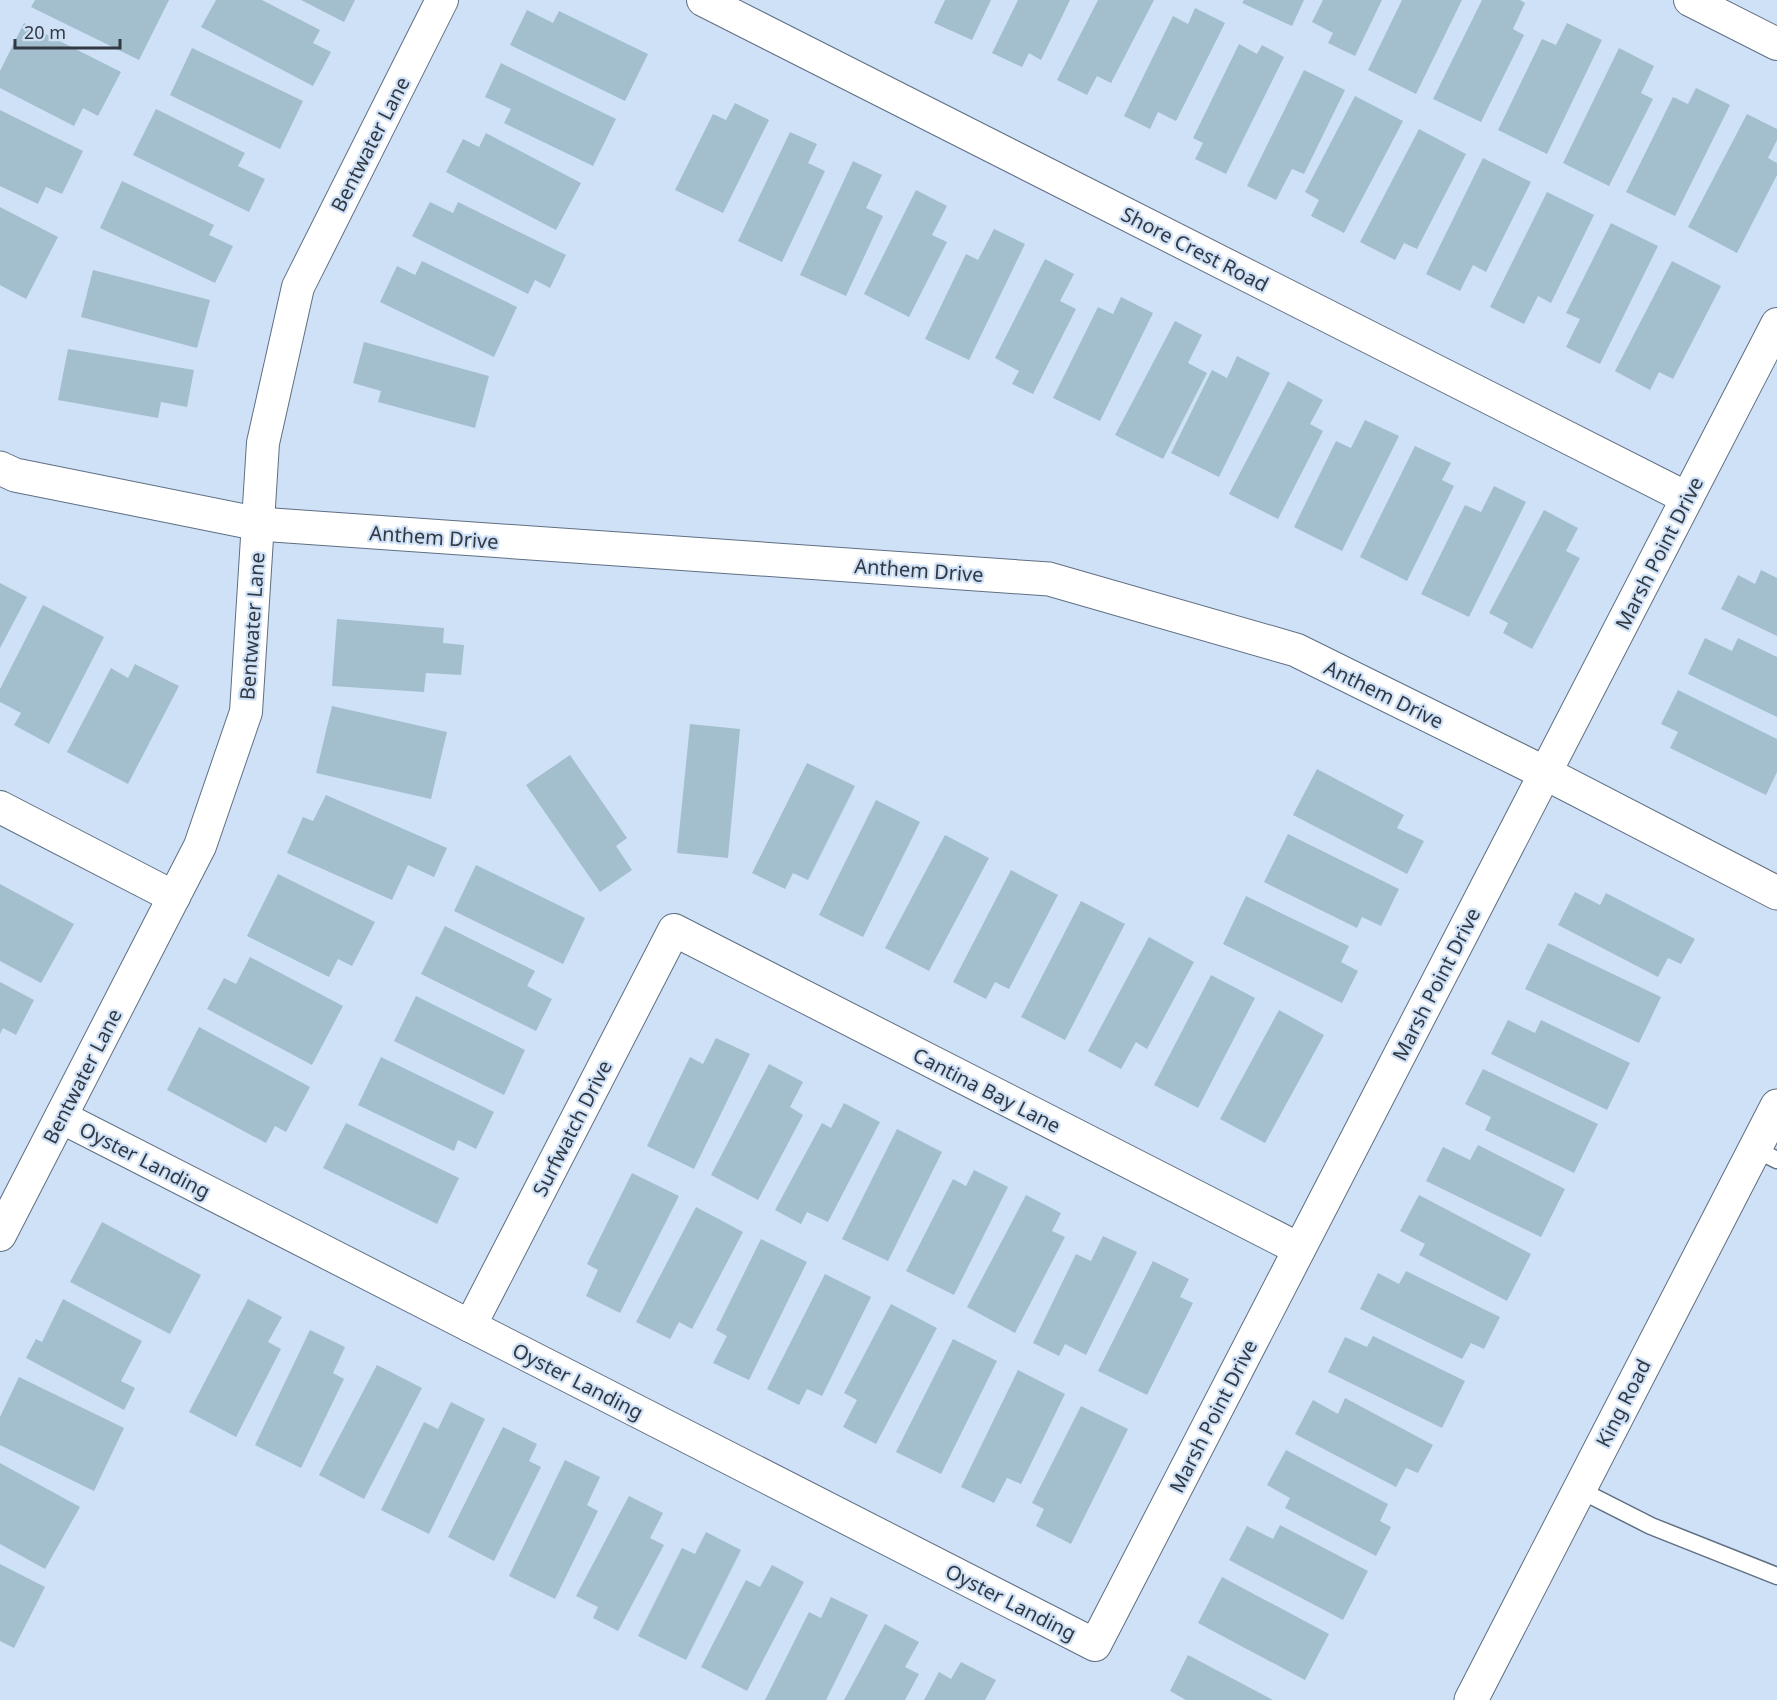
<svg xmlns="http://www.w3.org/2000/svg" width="1777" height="1700" font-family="'Noto Sans',sans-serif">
	<rect width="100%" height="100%" fill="#cfe1f7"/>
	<!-- building -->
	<g fill="#a3bfcd">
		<path d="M 35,0 L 169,0 L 139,60 L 31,7 Z"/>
		<path d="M 216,0 L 262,0 L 320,30 L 313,43 L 331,52 L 313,86 L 201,27 Z"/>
		<path d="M 301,0 L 355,0 L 344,22 Z"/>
		<path d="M 945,0 L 991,0 L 972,40 L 934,23 Z"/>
		<path d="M 1018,0 L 1070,0 L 1041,60 L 1029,53 L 1022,67 L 992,53 Z"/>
		<path d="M 1098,0 L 1154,0 L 1111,83 L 1097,76 L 1087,95 L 1057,80 Z"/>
		<path d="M 1244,0 L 1304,0 L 1292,26 L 1242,3 Z"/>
		<path d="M 1323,0 L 1382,0 L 1355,56 L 1328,43 L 1333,33 L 1312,22 Z"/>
		<path d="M 1402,0 L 1462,0 L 1416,94 L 1368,70 Z"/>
		<path d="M 1482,0 L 1520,0 L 1525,3 L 1513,29 L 1524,35 L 1481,122 L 1433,99 Z"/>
		<path d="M 1195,8 L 1225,23 L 1176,121 L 1158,112 L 1150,129 L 1124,116 L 1173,16 L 1188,24 Z"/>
		<path d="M 527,10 L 553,23 L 559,11 L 648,54 L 625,101 L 510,45 Z"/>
		<path d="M 24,23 L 121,72 L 98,116 L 83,108 L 74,126 L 0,88 L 0,71 Z"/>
		<path d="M 1567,23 L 1602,40 L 1547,154 L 1498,130 L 1542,39 L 1556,45 Z"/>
		<path d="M 1239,44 L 1257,54 L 1262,45 L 1284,57 L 1226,174 L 1195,159 L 1203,143 L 1193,138 Z"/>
		<path d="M 192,48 L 303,101 L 280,149 L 170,95 Z"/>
		<path d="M 1619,48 L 1654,66 L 1641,93 L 1653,99 L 1609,186 L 1563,163 Z"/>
		<path d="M 501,63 L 616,119 L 593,166 L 504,123 L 511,109 L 485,97 Z"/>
		<path d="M 1304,70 L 1345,90 L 1304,174 L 1292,169 L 1276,200 L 1247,186 Z"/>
		<path d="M 1696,88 L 1730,105 L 1675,216 L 1626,192 L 1673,97 L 1688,104 Z"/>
		<path d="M 1355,96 L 1403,121 L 1344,233 L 1311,216 L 1319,200 L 1305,192 Z"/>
		<path d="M 735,103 L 769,120 L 723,213 L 675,190 L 713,114 L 726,120 Z"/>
		<path d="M 156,109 L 245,153 L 238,166 L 265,179 L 249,212 L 133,155 Z"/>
		<path d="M 0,110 L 83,151 L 62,194 L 46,187 L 38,204 L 0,186 Z"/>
		<path d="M 1747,114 L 1777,129 L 1777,140 L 1768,158 L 1777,163 L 1777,175 L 1737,253 L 1688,227 Z"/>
		<path d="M 1419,129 L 1466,154 L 1417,249 L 1404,243 L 1395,260 L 1360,242 Z"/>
		<path d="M 790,132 L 817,144 L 808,163 L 825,171 L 782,262 L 738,241 Z"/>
		<path d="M 486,133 L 581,183 L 556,230 L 446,172 L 463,139 L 479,147 Z"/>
		<path d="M 1483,158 L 1531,182 L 1486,272 L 1473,265 L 1460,291 L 1426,274 Z"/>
		<path d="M 853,161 L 882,175 L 866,208 L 883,216 L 846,296 L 800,275 Z"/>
		<path d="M 122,181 L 214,225 L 209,235 L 233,246 L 215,283 L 100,228 Z"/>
		<path d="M 916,190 L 947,206 L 932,235 L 947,242 L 909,317 L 864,294 Z"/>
		<path d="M 1547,192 L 1594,215 L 1551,303 L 1538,296 L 1524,324 L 1490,307 Z"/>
		<path d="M 430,202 L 453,213 L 458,202 L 566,255 L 550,288 L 535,280 L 528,294 L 412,236 Z"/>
		<path d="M 0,207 L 58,237 L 26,299 L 0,285 Z"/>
		<path d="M 1611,223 L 1658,246 L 1600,364 L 1566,347 L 1580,319 L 1566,313 Z"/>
		<path d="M 994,229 L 1025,244 L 969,360 L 925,339 L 966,254 L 978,260 Z"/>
		<path d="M 1045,259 L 1074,274 L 1060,301 L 1076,309 L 1033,394 L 1012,384 L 1019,371 L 995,358 Z"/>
		<path d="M 422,261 L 517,307 L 494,357 L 380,302 L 397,266 L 415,275 Z"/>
		<path d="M 1672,261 L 1721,286 L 1673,379 L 1659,372 L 1650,390 L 1615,371 Z"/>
		<path d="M 93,270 L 210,300 L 197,348 L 81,317 Z"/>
		<path d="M 1121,297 L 1153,313 L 1100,421 L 1053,398 L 1098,307 L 1113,314 Z"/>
		<path d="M 1175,321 L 1202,335 L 1188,363 L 1207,373 L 1163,459 L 1115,435 Z"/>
		<path d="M 364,342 L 489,376 L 475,428 L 378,402 L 381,391 L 353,383 Z"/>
		<path d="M 68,349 L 194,370 L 187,407 L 161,402 L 158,418 L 58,400 Z"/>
		<path d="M 1237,356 L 1270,373 L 1219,477 L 1171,453 L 1212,370 L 1227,378 Z"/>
		<path d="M 1288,381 L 1323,400 L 1310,424 L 1323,431 L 1278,519 L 1229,494 Z"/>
		<path d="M 1365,420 L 1399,436 L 1342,551 L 1294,527 L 1336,441 L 1351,448 Z"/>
		<path d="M 1415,446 L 1451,463 L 1442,480 L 1454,486 L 1407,581 L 1360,557 Z"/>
		<path d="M 1494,486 L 1526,502 L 1469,617 L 1421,594 L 1465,505 L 1481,512 Z"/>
		<path d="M 1544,510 L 1578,528 L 1566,551 L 1580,558 L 1532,649 L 1503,633 L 1508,623 L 1489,613 Z"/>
		<path d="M 1761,570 L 1777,578 L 1777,636 L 1721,609 L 1738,575 L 1755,584 Z"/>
		<path d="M 0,583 L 27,597 L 0,648 Z"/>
		<path d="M 43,605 L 104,637 L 49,744 L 14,725 L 21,713 L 0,702 L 0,689 Z"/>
		<path d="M 337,619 L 444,628 L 443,643 L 464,645 L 461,675 L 426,673 L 424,692 L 332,686 Z"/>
		<path d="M 1705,638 L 1732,651 L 1738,638 L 1777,657 L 1777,717 L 1688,674 Z"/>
		<path d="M 135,664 L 179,686 L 128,784 L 67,752 L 111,668 L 128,678 Z"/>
		<path d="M 1678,690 L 1777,739 L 1777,772 L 1766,795 L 1670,748 L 1678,732 L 1661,724 Z"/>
		<path d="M 332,706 L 447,732 L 431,799 L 316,773 Z"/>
		<path d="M 690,724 L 740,729 L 728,858 L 677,853 Z"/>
		<path d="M 570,755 L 627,838 L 616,846 L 632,870 L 600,892 L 526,785 Z"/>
		<path d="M 807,763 L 855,786 L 808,880 L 793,873 L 785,889 L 752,873 Z"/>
		<path d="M 1317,769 L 1404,815 L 1397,828 L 1424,841 L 1407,874 L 1293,815 Z"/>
		<path d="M 326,795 L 447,848 L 434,877 L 408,865 L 392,900 L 287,853 L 303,817 L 313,821 Z"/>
		<path d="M 876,800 L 920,822 L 863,937 L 819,915 Z"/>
		<path d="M 1288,834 L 1399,889 L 1381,926 L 1362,917 L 1357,928 L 1264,882 Z"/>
		<path d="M 945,835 L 989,858 L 929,971 L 885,948 Z"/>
		<path d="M 476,865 L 585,918 L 563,964 L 454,911 Z"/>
		<path d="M 1011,870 L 1058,895 L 1009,989 L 995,982 L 986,999 L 953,982 Z"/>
		<path d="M 278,874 L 375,922 L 352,966 L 338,959 L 329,977 L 247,936 Z"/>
		<path d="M 0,884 L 74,924 L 41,983 L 0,961 Z"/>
		<path d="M 1575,892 L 1600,905 L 1606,893 L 1695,939 L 1681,964 L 1668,958 L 1658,977 L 1558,925 Z"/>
		<path d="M 1246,896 L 1349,946 L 1341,962 L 1358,971 L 1342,1003 L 1223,944 Z"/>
		<path d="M 1081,901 L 1125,924 L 1065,1040 L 1021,1017 Z"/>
		<path d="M 445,926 L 535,971 L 527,986 L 552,999 L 536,1031 L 421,974 Z"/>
		<path d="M 1149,937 L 1194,962 L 1147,1049 L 1136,1042 L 1121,1069 L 1088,1051 Z"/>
		<path d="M 1548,943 L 1661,997 L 1639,1043 L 1525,989 Z"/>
		<path d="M 250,957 L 343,1006 L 312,1065 L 207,1009 L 224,978 L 236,984 Z"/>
		<path d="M 1211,975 L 1255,998 L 1198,1108 L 1154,1085 Z"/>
		<path d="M 0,982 L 34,1000 L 16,1035 L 3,1028 L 0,1034 Z"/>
		<path d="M 416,996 L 525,1050 L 504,1095 L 394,1041 Z"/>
		<path d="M 1279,1010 L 1324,1035 L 1265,1143 L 1220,1119 Z"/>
		<path d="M 1508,1020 L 1535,1033 L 1541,1020 L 1630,1063 L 1607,1110 L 1491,1054 Z"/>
		<path d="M 199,1027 L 310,1087 L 286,1132 L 275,1126 L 266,1143 L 167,1090 Z"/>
		<path d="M 716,1038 L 750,1054 L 694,1169 L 647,1146 L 690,1057 L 703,1064 Z"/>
		<path d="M 381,1057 L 494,1112 L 476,1149 L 458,1140 L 454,1151 L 358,1105 Z"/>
		<path d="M 769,1064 L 803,1082 L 790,1107 L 803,1115 L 758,1200 L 711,1175 Z"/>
		<path d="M 1483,1069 L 1598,1124 L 1574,1173 L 1485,1130 L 1491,1117 L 1465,1104 Z"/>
		<path d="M 844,1103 L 880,1122 L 828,1222 L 807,1212 L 801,1224 L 775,1210 L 822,1123 L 831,1128 Z"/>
		<path d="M 346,1123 L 459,1178 L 437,1224 L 323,1168 Z"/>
		<path d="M 897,1129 L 942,1152 L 888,1261 L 842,1239 Z"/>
		<path d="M 1478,1145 L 1565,1189 L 1541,1237 L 1426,1181 L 1443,1147 L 1470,1160 Z"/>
		<path d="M 974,1170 L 1008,1187 L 954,1295 L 906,1271 L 953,1179 L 966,1186 Z"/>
		<path d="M 632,1173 L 679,1196 L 620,1313 L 586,1296 L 598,1270 L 587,1264 Z"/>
		<path d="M 1026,1195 L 1061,1213 L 1052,1231 L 1065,1237 L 1015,1333 L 967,1307 Z"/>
		<path d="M 1419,1195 L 1531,1254 L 1507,1301 L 1419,1255 L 1425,1244 L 1400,1231 Z"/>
		<path d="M 696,1207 L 743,1232 L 692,1329 L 679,1322 L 670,1339 L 636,1322 Z"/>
		<path d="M 102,1222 L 201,1275 L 170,1334 L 70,1282 Z"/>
		<path d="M 1103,1236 L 1137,1252 L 1086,1355 L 1065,1344 L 1059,1356 L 1033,1343 L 1076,1254 L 1091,1261 Z"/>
		<path d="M 761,1239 L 807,1262 L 749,1380 L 713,1363 L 727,1336 L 716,1330 Z"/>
		<path d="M 1153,1261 L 1189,1279 L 1180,1297 L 1193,1303 L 1147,1395 L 1098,1371 Z"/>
		<path d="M 1406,1271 L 1500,1317 L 1484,1349 L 1471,1343 L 1462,1359 L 1360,1309 L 1378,1273 L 1399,1284 Z"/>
		<path d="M 825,1274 L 871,1297 L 822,1396 L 807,1389 L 799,1405 L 767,1389 Z"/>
		<path d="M 63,1299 L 142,1341 L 121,1381 L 135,1388 L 124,1410 L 26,1358 L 36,1339 L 42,1342 Z"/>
		<path d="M 248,1299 L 282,1317 L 268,1342 L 281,1349 L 236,1437 L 189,1412 Z"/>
		<path d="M 891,1304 L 937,1328 L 876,1444 L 843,1427 L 857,1400 L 844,1393 Z"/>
		<path d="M 310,1330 L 345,1347 L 333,1373 L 344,1379 L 301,1468 L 255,1445 Z"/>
		<path d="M 1373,1336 L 1465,1381 L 1442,1428 L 1328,1372 L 1345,1337 L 1367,1347 Z"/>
		<path d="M 953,1339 L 997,1361 L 941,1474 L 896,1452 Z"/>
		<path d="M 377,1365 L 422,1388 L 364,1499 L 319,1475 Z"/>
		<path d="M 1018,1370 L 1065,1394 L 1021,1484 L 1007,1478 L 994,1503 L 961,1487 Z"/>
		<path d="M 19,1377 L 124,1428 L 94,1491 L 0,1445 L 0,1417 Z"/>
		<path d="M 1345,1398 L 1433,1445 L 1418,1473 L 1406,1468 L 1396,1487 L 1295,1434 L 1313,1400 L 1338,1414 Z"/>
		<path d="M 451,1402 L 485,1419 L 429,1534 L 381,1510 L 424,1422 L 438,1429 Z"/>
		<path d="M 1081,1406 L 1128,1429 L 1071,1544 L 1036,1526 L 1044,1509 L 1032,1503 Z"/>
		<path d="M 503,1427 L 537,1444 L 529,1461 L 541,1467 L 494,1561 L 448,1537 Z"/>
		<path d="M 1286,1450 L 1388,1504 L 1380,1521 L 1391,1527 L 1376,1556 L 1285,1508 L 1290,1498 L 1267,1485 Z"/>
		<path d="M 565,1460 L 600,1477 L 587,1505 L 598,1511 L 555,1599 L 509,1576 Z"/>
		<path d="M 0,1463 L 80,1507 L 45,1569 L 0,1544 Z"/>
		<path d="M 629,1496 L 663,1513 L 650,1538 L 664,1545 L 618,1631 L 593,1618 L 598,1607 L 576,1596 Z"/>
		<path d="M 1280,1525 L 1368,1571 L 1343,1620 L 1229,1560 L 1247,1526 L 1273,1539 Z"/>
		<path d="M 706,1532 L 741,1550 L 686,1660 L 638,1636 L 682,1548 L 695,1554 Z"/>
		<path d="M 0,1564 L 45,1587 L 14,1648 L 0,1641 Z"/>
		<path d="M 772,1565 L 804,1582 L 747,1691 L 701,1667 L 746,1580 L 760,1587 Z"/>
		<path d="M 1222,1577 L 1329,1634 L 1305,1680 L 1198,1623 Z"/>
		<path d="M 831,1597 L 868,1615 L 826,1700 L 765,1700 L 809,1612 L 821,1618 Z"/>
		<path d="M 885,1624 L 919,1642 L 905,1667 L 919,1674 L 905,1700 L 844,1700 Z"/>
		<path d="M 1188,1655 L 1273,1700 L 1186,1700 L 1170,1691 Z"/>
		<path d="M 961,1662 L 996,1680 L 985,1700 L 924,1700 L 939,1672 L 951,1679 Z"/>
	</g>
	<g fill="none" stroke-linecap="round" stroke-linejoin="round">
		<!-- service casing -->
		<g stroke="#5f6f82" stroke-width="19">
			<g id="service">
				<path d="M 1755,1149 L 1777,1160"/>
				<path d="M 1578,1489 L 1651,1526 L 1777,1576"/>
			</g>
		</g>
		<!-- minor casing -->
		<g stroke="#5f6f82" stroke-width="34">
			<g id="minor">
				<path d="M 703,0 L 1687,498"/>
				<path d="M 1690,0 L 1777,44"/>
				<path d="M 0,807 L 174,897"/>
				<path d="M 61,1117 L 1095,1645 L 1777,324"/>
				<path d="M 0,1235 L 200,846 L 246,712 L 263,443 L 298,287 L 442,0"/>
				<path d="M 470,1326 L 674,930 L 1299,1249"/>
			</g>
		</g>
		<!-- tertiary casing -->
		<g stroke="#5f6f82" stroke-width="35">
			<g id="tertiary">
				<path d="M 0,468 L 15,475 L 259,524 L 1049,579 L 1296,650 L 1545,773 L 1777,893"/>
				<path d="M 1471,1700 L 1777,1106"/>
			</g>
		</g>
		<!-- service -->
		<use href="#service" stroke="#fff" stroke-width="16"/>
		<!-- minor -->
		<use href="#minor" stroke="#fff" stroke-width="32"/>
		<!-- tertiary -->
		<use href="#tertiary" stroke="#fff" stroke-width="33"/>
	</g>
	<g text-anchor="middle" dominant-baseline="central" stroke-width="4.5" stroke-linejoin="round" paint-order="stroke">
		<!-- street labels -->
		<g font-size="20" fill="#323942" stroke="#cfe1f7">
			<text transform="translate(370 144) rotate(-63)">Bentwater Lane</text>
			<text transform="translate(1195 249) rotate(27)">Shore Crest Road</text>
			<text transform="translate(434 537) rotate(4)">Anthem Drive</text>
			<text transform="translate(1659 553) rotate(-63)">Marsh Point Drive</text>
			<text transform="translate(919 570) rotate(4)">Anthem Drive</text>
			<text transform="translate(252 626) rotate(-86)">Bentwater Lane</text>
			<text transform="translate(1384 694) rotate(26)">Anthem Drive</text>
			<text transform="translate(1436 984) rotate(-63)">Marsh Point Drive</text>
			<text transform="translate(82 1076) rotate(-63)">Bentwater Lane</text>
			<text transform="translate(987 1090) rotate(27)">Cantina Bay Lane</text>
			<text transform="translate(572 1128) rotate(-63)">Surfwatch Drive</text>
			<text transform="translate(145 1160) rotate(27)">Oyster Landing</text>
			<text transform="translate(578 1381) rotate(27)">Oyster Landing</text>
			<text transform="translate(1623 1403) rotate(-63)">King Road</text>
			<text transform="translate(1213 1416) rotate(-63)">Marsh Point Drive</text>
			<text transform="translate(1011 1602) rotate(27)">Oyster Landing</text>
		</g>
	</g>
	<!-- scale -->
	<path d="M15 39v9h105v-9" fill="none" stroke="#323942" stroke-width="3"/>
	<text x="24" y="39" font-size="18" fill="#323942" stroke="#cfe1f7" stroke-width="4.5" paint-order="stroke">20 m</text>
</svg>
